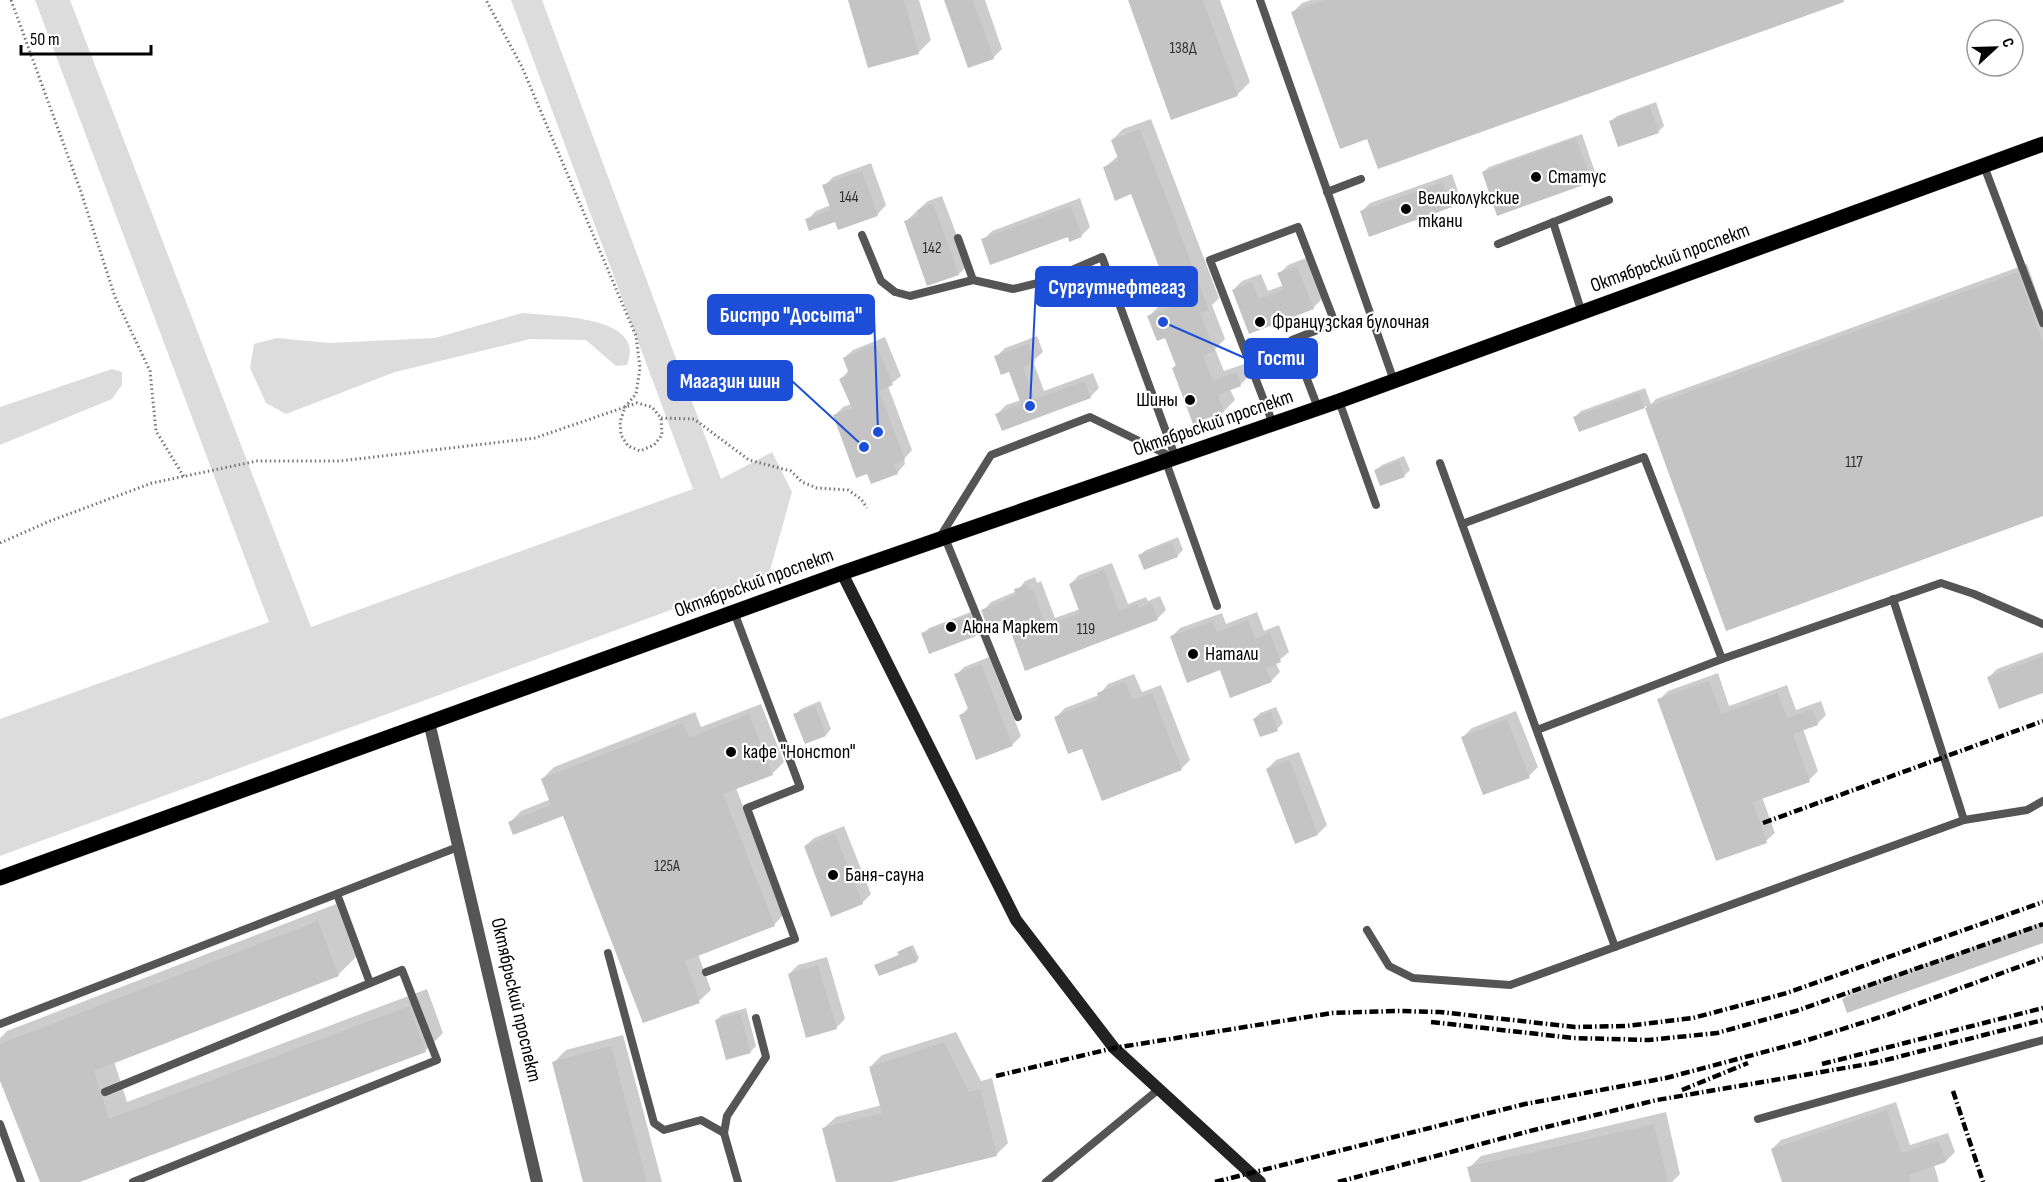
<svg xmlns="http://www.w3.org/2000/svg" width="2043" height="1182" font-family="'Sofia Sans Condensed',sans-serif">
	<rect width="100%" height="100%" fill="#fff"/>
	<!-- green -->
	<g fill="#dcdcdc">
		<path d="M 35,0 L 70,0 L 311,627 L 693,489 L 511,0 L 542,0 L 721,479 L 772,452 L 792,492 L 769,574 L 0,856 L 0,719 L 269,622 Z"/>
		<path d="M 522,313 C 548,316 629,315 630,351 C 630,355 628,361 627,365 L 616,366 L 586,340 L 530,339 L 395,372 L 286,414 L 266,403 L 250,368 L 254,344 L 277,338 L 329,343 L 435,338 Z"/>
		<path d="M 112,369 L 122,372 L 122,385 L 112,399 L 0,445 L 0,407 Z"/>
	</g>
	<!-- shadow -->
	<g fill="#0003">
		<path d="M 850,0 L 919,0 L 931,40 L 919,52 L 869,66 Z"/>
		<path d="M 946,0 L 985,0 L 1002,49 L 993,58 Z"/>
		<path d="M 1129,0 L 1220,0 L 1250,82 L 1237,95 Z"/>
		<path d="M 1311,0 L 1845,0 L 1379,167 L 1368,137 L 1293,12 L 1302,3 Z"/>
		<path d="M 1656,102 L 1664,126 L 1659,131 L 1619,145 L 1611,121 L 1617,116 Z"/>
		<path d="M 1151,119 L 1219,298 L 1212,305 L 1225,339 L 1215,349 L 1224,371 L 1247,363 L 1251,374 L 1240,385 L 1230,389 L 1235,400 L 1224,411 L 1173,368 L 1177,364 L 1166,336 L 1149,316 L 1160,305 L 1173,300 L 1132,193 L 1104,168 L 1118,156 L 1112,140 L 1123,129 Z"/>
		<path d="M 1582,134 L 1596,175 L 1591,181 L 1483,172 L 1489,167 Z"/>
		<path d="M 871,163 L 886,205 L 878,214 L 839,228 L 836,220 L 807,220 L 816,211 L 831,205 L 824,186 L 833,177 Z"/>
		<path d="M 1452,174 L 1460,197 L 1451,206 L 1361,212 L 1370,203 Z"/>
		<path d="M 942,196 L 968,265 L 959,274 L 905,222 L 928,201 Z"/>
		<path d="M 1080,198 L 1090,227 L 1081,236 L 983,240 L 992,231 Z"/>
		<path d="M 1306,258 L 1322,299 L 1313,308 L 1249,332 L 1233,290 L 1242,281 L 1261,274 L 1268,291 L 1284,285 L 1279,274 L 1288,265 Z"/>
		<path d="M 2027,264 L 2043,310 L 2043,515 L 1727,630 L 1646,406 L 1580,430 L 1575,417 L 1581,411 L 1645,388 L 1651,404 L 1656,399 Z"/>
		<path d="M 1037,336 L 1043,352 L 1033,361 L 1044,391 L 1093,373 L 1099,388 L 1090,397 L 997,414 L 1006,405 L 1021,400 L 1010,370 L 996,357 L 1005,348 Z"/>
		<path d="M 885,337 L 901,376 L 888,386 L 912,450 L 904,459 L 905,464 L 897,473 L 868,472 L 834,416 L 843,407 L 851,404 L 841,379 L 849,370 L 844,358 L 853,350 Z"/>
		<path d="M 1404,456 L 1410,470 L 1404,476 L 1376,470 L 1382,465 Z"/>
		<path d="M 1178,537 L 1183,550 L 1177,556 L 1140,555 L 1146,550 Z"/>
		<path d="M 1112,563 L 1128,604 L 1146,597 L 1148,601 L 1160,596 L 1166,610 L 1157,619 L 1026,669 L 1006,617 L 983,611 L 991,602 L 1017,591 L 1025,581 L 1035,577 L 1037,583 L 1041,581 L 1055,618 L 1080,609 L 1070,584 L 1079,575 Z"/>
		<path d="M 976,610 L 981,629 L 976,635 L 923,634 L 929,628 Z"/>
		<path d="M 1257,612 L 1264,631 L 1279,625 L 1289,652 L 1276,663 L 1280,672 L 1271,681 L 1220,668 L 1171,637 L 1180,628 L 1222,613 L 1226,624 Z"/>
		<path d="M 2043,652 L 2043,691 L 1989,677 L 1997,669 Z"/>
		<path d="M 989,657 L 1021,736 L 1013,744 L 977,758 L 961,715 L 969,707 L 956,675 L 964,667 Z"/>
		<path d="M 1718,673 L 1729,706 L 1787,685 L 1796,710 L 1821,701 L 1826,715 L 1817,724 L 1803,729 L 1818,771 L 1809,780 L 1762,797 L 1775,833 L 1766,841 L 1659,700 L 1668,691 Z"/>
		<path d="M 1134,674 L 1142,692 L 1161,685 L 1190,760 L 1181,769 L 1083,747 L 1056,717 L 1065,708 L 1099,695 L 1108,684 Z"/>
		<path d="M 820,701 L 831,729 L 826,735 L 795,715 L 801,709 Z"/>
		<path d="M 761,704 L 784,762 L 772,774 L 736,788 L 785,913 L 774,925 L 698,954 L 711,990 L 699,1001 L 564,814 L 510,822 L 521,811 L 551,799 L 542,779 L 554,767 L 695,712 L 701,727 Z"/>
		<path d="M 1276,707 L 1283,723 L 1277,729 L 1254,719 L 1260,713 Z"/>
		<path d="M 1516,711 L 1538,767 L 1529,776 L 1463,737 L 1472,728 Z"/>
		<path d="M 1299,752 L 1327,825 L 1318,834 L 1267,769 L 1276,760 Z"/>
		<path d="M 844,826 L 871,894 L 862,903 L 805,846 L 814,838 Z"/>
		<path d="M 336,904 L 356,957 L 338,975 L 114,1061 L 127,1102 L 427,989 L 443,1033 L 425,1051 L 76,1182 L 41,1182 L 0,1077 L 0,1038 L 7,1031 Z"/>
		<path d="M 2043,922 L 2043,941 L 1843,999 L 1852,990 Z"/>
		<path d="M 913,945 L 919,958 L 917,961 L 876,965 L 900,954 L 899,952 L 901,950 Z"/>
		<path d="M 827,957 L 845,1019 L 836,1028 L 789,974 L 798,965 Z"/>
		<path d="M 746,1008 L 756,1046 L 751,1051 L 727,1058 L 716,1020 L 722,1015 Z"/>
		<path d="M 956,1032 L 981,1081 L 992,1078 L 1008,1143 L 996,1155 L 886,1182 L 838,1182 L 824,1128 L 836,1117 L 882,1105 L 870,1067 L 882,1055 Z"/>
		<path d="M 623,1035 L 662,1182 L 585,1182 L 554,1062 L 566,1050 Z"/>
		<path d="M 1896,1102 L 1910,1145 L 1948,1133 L 1955,1152 L 1946,1161 L 1934,1165 L 1939,1182 L 1783,1182 L 1772,1149 L 1781,1140 Z"/>
		<path d="M 1666,1112 L 1680,1174 L 1672,1182 L 1472,1182 L 1469,1168 L 1481,1156 Z"/>
	</g>
	<!-- building -->
	<g fill="#c4c4c4">
		<path d="M 848,0 L 904,0 L 919,54 L 868,68 Z"/>
		<path d="M 944,0 L 973,0 L 994,59 L 968,68 Z"/>
		<path d="M 1128,0 L 1203,0 L 1238,96 L 1171,120 Z"/>
		<path d="M 1324,0 L 1843,0 L 1844,2 L 1378,169 L 1367,139 L 1340,149 L 1291,12 Z"/>
		<path d="M 1650,106 L 1659,133 L 1618,147 L 1609,121 Z"/>
		<path d="M 1140,129 L 1209,310 L 1200,313 L 1215,351 L 1203,356 L 1213,381 L 1236,372 L 1241,386 L 1218,395 L 1224,412 L 1193,424 L 1172,368 L 1176,366 L 1165,338 L 1157,341 L 1147,316 L 1174,306 L 1131,194 L 1115,201 L 1103,167 L 1119,161 L 1111,140 Z"/>
		<path d="M 1576,138 L 1592,182 L 1497,216 L 1482,172 Z"/>
		<path d="M 862,171 L 878,216 L 838,230 L 835,222 L 809,231 L 805,219 L 831,210 L 822,185 Z"/>
		<path d="M 1443,182 L 1452,207 L 1369,237 L 1360,211 Z"/>
		<path d="M 933,204 L 959,275 L 927,286 L 904,221 L 919,216 L 917,210 Z"/>
		<path d="M 1071,206 L 1082,237 L 1069,242 L 1068,237 L 990,265 L 981,239 Z"/>
		<path d="M 1297,266 L 1314,309 L 1249,334 L 1232,290 L 1252,282 L 1259,299 L 1284,290 L 1277,273 Z"/>
		<path d="M 2018,272 L 2043,342 L 2043,516 L 1726,631 L 1645,408 Z"/>
		<path d="M 876,344 L 893,385 L 879,391 L 905,460 L 894,464 L 898,474 L 871,484 L 867,474 L 856,478 L 833,415 L 852,408 L 839,379 L 849,374 L 843,358 Z"/>
		<path d="M 1028,344 L 1035,362 L 1023,367 L 1035,399 L 1084,381 L 1091,398 L 1002,431 L 995,414 L 1021,404 L 1009,372 L 1001,375 L 994,356 Z"/>
		<path d="M 1639,393 L 1645,408 L 1579,432 L 1573,417 Z"/>
		<path d="M 1399,461 L 1405,477 L 1380,486 L 1374,470 Z"/>
		<path d="M 1172,542 L 1178,557 L 1144,570 L 1138,555 Z"/>
		<path d="M 1104,570 L 1119,611 L 1138,604 L 1139,608 L 1152,603 L 1158,620 L 1025,671 L 1006,619 L 987,626 L 981,610 L 1016,595 L 1014,589 L 1027,585 L 1029,590 L 1033,589 L 1046,626 L 1080,613 L 1069,584 Z"/>
		<path d="M 970,615 L 976,630 L 974,631 L 976,636 L 929,654 L 921,633 Z"/>
		<path d="M 1248,620 L 1255,639 L 1270,633 L 1281,662 L 1266,668 L 1272,682 L 1230,698 L 1220,670 L 1187,683 L 1170,636 L 1213,621 L 1217,632 Z"/>
		<path d="M 2043,656 L 2043,693 L 1999,709 L 1987,677 Z"/>
		<path d="M 981,664 L 1013,746 L 976,760 L 959,715 L 969,711 L 954,674 Z"/>
		<path d="M 1709,681 L 1721,714 L 1778,693 L 1787,718 L 1812,709 L 1818,725 L 1793,734 L 1810,782 L 1753,802 L 1767,843 L 1716,861 L 1657,699 Z"/>
		<path d="M 1125,682 L 1133,700 L 1152,693 L 1182,770 L 1102,801 L 1082,749 L 1068,754 L 1054,717 L 1099,699 L 1097,693 Z"/>
		<path d="M 815,706 L 826,736 L 805,744 L 793,714 Z"/>
		<path d="M 1271,712 L 1278,731 L 1260,737 L 1253,719 Z"/>
		<path d="M 749,714 L 773,775 L 723,794 L 775,926 L 685,961 L 700,1003 L 643,1023 L 563,816 L 513,835 L 508,822 L 551,805 L 541,779 L 683,723 L 689,738 Z"/>
		<path d="M 1507,719 L 1530,778 L 1483,795 L 1461,737 Z"/>
		<path d="M 1290,760 L 1318,835 L 1295,844 L 1266,769 Z"/>
		<path d="M 835,834 L 863,904 L 831,917 L 804,846 Z"/>
		<path d="M 318,921 L 339,976 L 94,1071 L 109,1119 L 409,1006 L 426,1052 L 80,1182 L 40,1182 L 0,1081 L 0,1044 Z"/>
		<path d="M 2043,926 L 2043,943 L 1847,1013 L 1842,999 Z"/>
		<path d="M 911,946 L 917,962 L 879,976 L 874,965 L 899,955 L 897,952 Z"/>
		<path d="M 818,965 L 837,1029 L 806,1038 L 788,974 Z"/>
		<path d="M 740,1013 L 751,1053 L 726,1060 L 715,1020 Z"/>
		<path d="M 944,1042 L 969,1092 L 980,1089 L 997,1156 L 892,1182 L 836,1182 L 822,1128 L 882,1113 L 869,1067 Z"/>
		<path d="M 611,1046 L 647,1182 L 583,1182 L 552,1062 Z"/>
		<path d="M 1887,1110 L 1901,1153 L 1939,1141 L 1946,1162 L 1909,1175 L 1911,1182 L 1782,1182 L 1771,1149 Z"/>
		<path d="M 1654,1124 L 1668,1182 L 1471,1182 L 1467,1167 Z"/>
	</g>
	<g fill="none" stroke-linecap="round" stroke-linejoin="round">
		<!-- primary casing -->
		<g stroke="#dbdbdb" stroke-width="16">
			<path id="primary" d="M 0,878 L 842,573 L 1339,401 L 2043,144"/>
		</g>
		<!-- path -->
		<g stroke="#777" stroke-width="3" stroke-dasharray="1.5 3" stroke-linecap="butt">
			<path d="M 11,0 L 80,189 L 115,297 L 150,371 L 156,431 L 184,477"/>
			<path d="M 661,418 L 694,419 L 749,460 L 791,471 L 802,482 L 817,488 L 848,490 L 861,499 L 867,508"/>
			<path d="M 0,543 L 50,521 L 152,483 L 257,461 L 340,461 L 535,438 L 637,403 L 652,407 L 661,418 L 662,435 L 654,445 L 640,451 L 628,446 L 621,435 L 620,422 L 625,407 L 636,394 L 640,368 L 636,336 L 522,67 L 486,0"/>
		</g>
		<!-- lane -->
		<g stroke="#555" stroke-width="8">
			<path d="M 1260,0 L 1394,381"/>
			<path d="M 1984,166 L 2043,323"/>
			<path d="M 1327,192 L 1361,179"/>
			<path d="M 1553,222 L 1582,313"/>
			<path d="M 862,235 L 881,281 L 895,292 L 910,296 L 973,280 L 1013,289 L 1046,281 L 1102,257 L 1176,459"/>
			<path d="M 958,238 L 973,280"/>
			<path d="M 1498,244 L 1609,200"/>
			<path d="M 1339,401 L 1376,505"/>
			<path d="M 1273,424 L 1210,260 L 1298,227 L 1335,323 L 1292,340 L 1318,408"/>
			<path d="M 1166,462 L 1217,606"/>
			<path d="M 1440,463 L 1615,947"/>
			<path d="M 1462,524 L 1644,457 L 1722,659"/>
			<path d="M 940,537 L 991,455 L 1090,417 L 1172,457"/>
			<path d="M 945,538 L 1018,717"/>
			<path d="M 1893,599 L 1964,820"/>
			<path d="M 1537,730 L 1722,659 L 1941,583 L 1974,594 L 2043,624"/>
			<path d="M 337,894 L 370,983"/>
			<path d="M 1367,930 L 1389,966 L 1413,978 L 1510,985 L 1964,820 L 2027,810 L 2043,801"/>
			<path d="M 608,953 L 654,1123 L 664,1130 L 701,1120 L 724,1133 L 738,1182"/>
			<path d="M 706,972 L 795,939 L 747,808 L 800,787 L 734,612"/>
			<path d="M 0,1024 L 458,847"/>
			<path d="M 105,1092 L 402,970 L 437,1060 L 133,1182"/>
			<path d="M 1758,1119 L 2043,1040"/>
			<path d="M 0,1124 L 21,1182"/>
			<path d="M 724,1133 L 727,1116 L 766,1057 L 756,1018"/>
			<path d="M 1046,1182 L 1159,1089"/>
		</g>
		<!-- street -->
		<path stroke="#555" stroke-width="12" d="M 429,722 L 537,1182"/>
		<!-- secondary -->
		<path stroke="#222" stroke-width="12" d="M 842,573 L 1016,920 L 1114,1048 L 1260,1182"/>
		<!-- primary -->
		<use href="#primary" stroke="#000" stroke-width="15"/>
		<!-- rail -->
		<g stroke="#000" stroke-width="4.5" stroke-dasharray="9 3 1.5 3" stroke-linecap="butt">
			<path d="M 1763,823 L 2043,721"/>
			<path d="M 1431,1022 L 1573,1038 L 1649,1040 L 1717,1033 L 1796,1011 L 2043,924"/>
			<path d="M 1822,1064 L 2043,1008"/>
			<path d="M 996,1076 L 1114,1048 L 1332,1013 L 1398,1011 L 1440,1012 L 1575,1027 L 1626,1026 L 1693,1018 L 1787,993 L 2043,902"/>
			<path d="M 1682,1090 L 1748,1063"/>
			<path d="M 1953,1091 L 1983,1182"/>
			<path d="M 1215,1182 L 1525,1104 L 1666,1078 L 1798,1043 L 1887,1015 L 2043,958"/>
			<path d="M 1338,1182 L 1526,1132 L 1657,1100 L 1874,1063 L 2043,1020"/>
		</g>
	</g>
	<!-- markers -->
	<g fill="#000" stroke="#fff" stroke-width="2">
		<circle cx="1536" cy="177" r="6"/>
		<circle cx="1406" cy="209" r="6"/>
		<circle cx="1260" cy="322" r="6"/>
		<circle cx="1190" cy="400" r="6"/>
		<circle cx="951" cy="627" r="6"/>
		<circle cx="1193" cy="654" r="6"/>
		<circle cx="731" cy="752" r="6"/>
		<circle cx="833" cy="875" r="6"/>
	</g>
	<g text-anchor="middle" dominant-baseline="central" stroke-width="4.5" stroke-linejoin="round" paint-order="stroke">
		<!-- number labels -->
		<g font-size="16" fill="#313131">
			<text x="1183" y="48">138Д</text>
			<text x="849" y="197">144</text>
			<text x="932" y="248">142</text>
			<text x="1854" y="462">117</text>
			<text x="1086" y="629">119</text>
			<text x="667" y="866">125А</text>
		</g>
		<!-- poi labels -->
		<g font-size="20" fill="#000" stroke="#fff" text-anchor="start">
			<text x="1548" y="177">Статус</text>
			<text x="1418" y="198">Великолукские<tspan x="1418" dy="23">ткани</tspan></text>
			<text x="1272" y="322">Французская булочная</text>
			<text x="1178" y="400" text-anchor="end">Шины</text>
			<text x="963" y="627">Аюна Маркет</text>
			<text x="1205" y="654">Натали</text>
			<text x="743" y="752">кафе "Нонстоп"</text>
			<text x="845" y="875">Баня-сауна</text>
		</g>
		<!-- street labels -->
		<g font-size="20" fill="#000" stroke="#fff">
			<text transform="translate(1670 258) rotate(-20)">Октябрьский проспект</text>
			<text transform="translate(1213 423) rotate(-19)">Октябрьский проспект</text>
			<text transform="translate(754 583) rotate(-20)">Октябрьский проспект</text>
			<text transform="translate(516 1000) rotate(77)">Октябрьский проспект</text>
		</g>
	</g>
	<!-- callouts -->
	<path fill="none" stroke="#1d4ed8" stroke-width="2" d="M1030 406L1036 286M878 432L874 314M1163 322L1245 358M864 447L792 381"/>
	<g fill="#1d4ed8" stroke="#fff" stroke-width="2">
		<circle cx="1030" cy="406" r="6"/>
		<circle cx="878" cy="432" r="6"/>
		<circle cx="1163" cy="322" r="6"/>
		<circle cx="864" cy="447" r="6"/>
	</g>
	<g fill="#1d4ed8" stroke="#1d4ed8" stroke-width="2">
		<rect x="1036" y="267" width="161" height="39" rx="6"/>
		<rect x="708" y="295" width="166" height="39" rx="6"/>
		<rect x="1245" y="339" width="72" height="39" rx="6"/>
		<rect x="668" y="361" width="124" height="39" rx="6"/>
	</g>
	<g font-size="21" text-anchor="middle" font-weight="bold" fill="#fff">
		<text x="1117" y="294">Сургутнефтегаз</text>
		<text x="791" y="322">Бистро "Досыта"</text>
		<text x="1281" y="365">Гости</text>
		<text x="730" y="388">Магазин шин</text>
	</g>
	<!-- north arrow -->
	<g transform="translate(1995 48) rotate(68)"><circle r="28" fill="#ffffff" stroke="#999999" stroke-width="1.5"/>
	<path d="M0-4.5L10 22L0 15L-10 22Z" fill="#000000"/>
	<text y="-9" font-size="16" font-weight="bold" text-anchor="middle" fill="#000000">С</text>
	</g>
	<!-- scale -->
	<path d="M21 45v9h130v-9" fill="none" stroke="#000000" stroke-width="3"/>
	<text x="30" y="45" font-size="18" fill="#000000" stroke="#ffffff" stroke-width="4.5" paint-order="stroke">50 m</text>
</svg>
